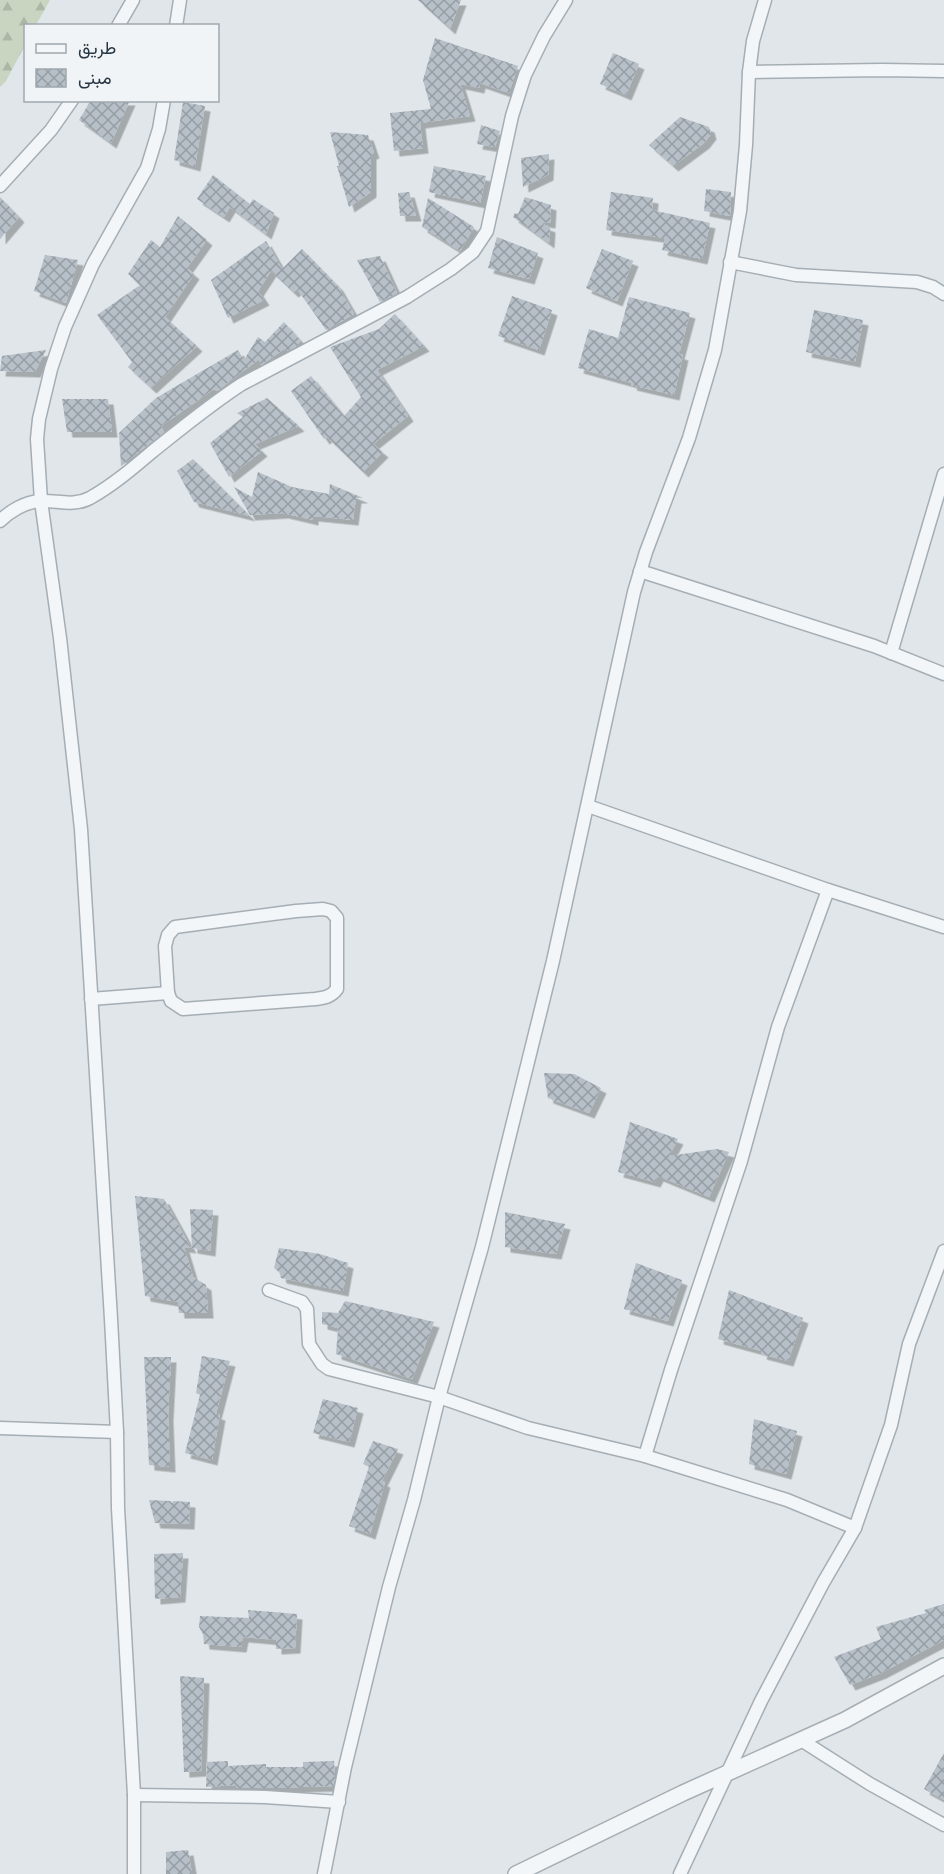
<svg xmlns="http://www.w3.org/2000/svg" width="944" height="1874" font-family="'Fira Sans',Vazirmatn,sans-serif">
	<defs>
		<pattern id="forest-firs" width="22" height="20" patternUnits="userSpaceOnUse" patternTransform="scale(1.5)"><rect width="22" height="20" fill="#c9d5c0"/><path d="M5 1l3.5 6h-7zM16 11l3.5 6h-7z" fill="#adb7a6"/></pattern>
		<pattern id="building-cross-hatch" width="8" height="8" patternUnits="userSpaceOnUse" patternTransform="scale(1.5)"><rect width="8" height="8" fill="#b7c0c8"/><path d="M0 0l8 8M0 8l8-8" fill="none" stroke="#959da4"/></pattern>
		<filter id="shadow"><feDropShadow dx="5.5" dy="5.5" stdDeviation="0" flood-color="#0004"/></filter>
	</defs>
	<rect width="100%" height="100%" fill="#e0e6ea"/>
	<!-- forest -->
	<path fill="url(#forest-firs)" d="M 0,0 L 50,0 L 36,25 L 26,26 L 25,45 L 6,81 L 0,87 Z"/>
	<!-- building -->
	<g fill="url(#building-cross-hatch)" filter="url(#shadow)">
		<path d="M 418,0 L 461,0 L 450,29 Z"/>
		<path d="M 435,38 L 518,66 L 509,93 L 480,83 L 479,88 L 460,84 L 470,116 L 420,123 L 423,148 L 394,151 L 390,113 L 431,109 L 423,80 Z"/>
		<path d="M 613,53 L 639,64 L 626,95 L 600,84 Z"/>
		<path d="M 91,100 L 130,100 L 111,143 L 79,120 Z"/>
		<path d="M 183,102 L 205,106 L 195,166 L 174,160 Z"/>
		<path d="M 680,117 L 709,127 L 711,134 L 704,143 L 673,166 L 649,145 Z"/>
		<path d="M 481,125 L 500,131 L 495,147 L 477,144 Z"/>
		<path d="M 330,132 L 368,135 L 374,153 L 371,154 L 371,192 L 349,207 L 337,166 L 339,166 Z"/>
		<path d="M 549,154 L 548,175 L 523,187 L 521,158 Z"/>
		<path d="M 434,166 L 486,176 L 480,203 L 429,192 Z"/>
		<path d="M 213,175 L 250,204 L 253,199 L 274,213 L 266,234 L 230,207 L 224,217 L 197,199 Z"/>
		<path d="M 706,189 L 731,192 L 730,216 L 704,211 Z"/>
		<path d="M 409,192 L 416,216 L 400,216 L 398,193 Z"/>
		<path d="M 611,192 L 653,198 L 652,210 L 710,223 L 702,259 L 662,250 L 665,238 L 606,230 Z"/>
		<path d="M 0,197 L 19,217 L 0,239 Z"/>
		<path d="M 525,197 L 551,205 L 550,223 L 543,222 L 542,224 L 550,227 L 549,243 L 513,217 L 515,213 L 518,214 Z"/>
		<path d="M 428,198 L 474,227 L 460,251 L 422,227 Z"/>
		<path d="M 178,216 L 207,240 L 187,268 L 194,274 L 165,317 L 197,346 L 151,388 L 128,367 L 132,362 L 97,315 L 140,285 L 128,274 L 151,240 L 160,247 Z"/>
		<path d="M 497,237 L 538,253 L 529,279 L 488,268 Z"/>
		<path d="M 266,241 L 282,269 L 302,249 L 338,286 L 354,314 L 326,330 L 297,289 L 293,292 L 271,271 L 258,291 L 264,300 L 228,318 L 211,280 Z"/>
		<path d="M 602,249 L 633,261 L 617,301 L 586,288 Z"/>
		<path d="M 45,255 L 78,260 L 66,303 L 34,291 Z"/>
		<path d="M 380,256 L 397,293 L 380,302 L 357,260 Z"/>
		<path d="M 512,296 L 552,310 L 539,350 L 498,336 Z"/>
		<path d="M 629,297 L 690,313 L 679,354 L 683,355 L 674,395 L 631,385 L 632,383 L 578,368 L 589,329 L 618,338 Z"/>
		<path d="M 814,310 L 863,320 L 855,362 L 806,352 Z"/>
		<path d="M 395,314 L 424,346 L 377,370 L 408,416 L 373,444 L 383,452 L 363,472 L 327,437 L 324,439 L 291,391 L 311,376 L 344,416 L 361,397 L 330,347 L 379,329 Z"/>
		<path d="M 284,322 L 301,341 L 295,347 L 286,351 L 284,349 L 261,365 L 259,359 L 217,391 L 214,389 L 161,426 L 164,432 L 121,466 L 119,433 L 156,398 L 238,350 L 244,360 L 258,337 L 265,342 Z"/>
		<path d="M 46,350 L 35,372 L 0,371 L 2,356 Z"/>
		<path d="M 267,398 L 299,426 L 255,444 L 262,451 L 229,477 L 210,443 L 243,417 L 237,413 Z"/>
		<path d="M 62,399 L 108,399 L 112,432 L 67,432 Z"/>
		<path d="M 193,459 L 250,516 L 194,502 L 177,471 Z"/>
		<path d="M 258,472 L 292,487 L 329,494 L 330,484 L 363,498 L 356,498 L 353,520 L 313,516 L 313,520 L 283,513 L 250,515 L 234,487 L 252,497 Z"/>
		<path d="M 544,1073 L 574,1074 L 601,1088 L 589,1113 L 548,1098 Z"/>
		<path d="M 630,1122 L 678,1139 L 669,1156 L 717,1149 L 729,1152 L 709,1197 L 658,1176 L 655,1182 L 618,1172 Z"/>
		<path d="M 135,1196 L 164,1199 L 191,1248 L 184,1247 L 193,1277 L 206,1285 L 208,1313 L 179,1313 L 178,1302 L 145,1296 Z"/>
		<path d="M 190,1209 L 213,1210 L 210,1251 L 192,1248 Z"/>
		<path d="M 505,1212 L 565,1224 L 556,1254 L 505,1247 Z"/>
		<path d="M 279,1248 L 320,1254 L 348,1263 L 343,1291 L 281,1278 L 280,1273 L 274,1268 Z"/>
		<path d="M 636,1263 L 682,1280 L 668,1321 L 624,1309 Z"/>
		<path d="M 729,1290 L 803,1318 L 788,1361 L 761,1354 L 762,1351 L 718,1339 Z"/>
		<path d="M 345,1301 L 434,1322 L 412,1379 L 336,1354 L 338,1328 L 322,1324 L 322,1312 L 338,1313 Z"/>
		<path d="M 202,1356 L 230,1361 L 216,1414 L 220,1415 L 212,1460 L 185,1453 L 200,1395 L 196,1393 Z"/>
		<path d="M 144,1357 L 171,1357 L 168,1416 L 170,1467 L 149,1465 Z"/>
		<path d="M 323,1399 L 358,1408 L 349,1442 L 313,1433 Z"/>
		<path d="M 754,1419 L 797,1431 L 786,1474 L 749,1464 Z"/>
		<path d="M 373,1441 L 398,1449 L 382,1481 L 385,1482 L 370,1534 L 349,1526 L 369,1467 L 363,1464 Z"/>
		<path d="M 149,1500 L 170,1501 L 172,1503 L 173,1501 L 190,1502 L 189,1524 L 155,1523 Z"/>
		<path d="M 183,1553 L 180,1597 L 155,1599 L 154,1554 Z"/>
		<path d="M 944,1604 L 944,1640 L 881,1673 L 850,1685 L 834,1657 L 881,1639 L 876,1627 L 926,1613 L 924,1610 Z"/>
		<path d="M 248,1610 L 297,1614 L 295,1648 L 276,1649 L 276,1640 L 243,1637 L 241,1647 L 204,1644 L 203,1634 L 199,1627 L 200,1616 L 249,1618 Z"/>
		<path d="M 180,1676 L 204,1678 L 201,1771 L 184,1772 Z"/>
		<path d="M 944,1753 L 944,1800 L 924,1789 Z"/>
		<path d="M 228,1761 L 228,1766 L 266,1764 L 266,1767 L 303,1767 L 303,1762 L 334,1761 L 335,1777 L 333,1786 L 298,1787 L 298,1788 L 236,1788 L 236,1785 L 206,1787 L 207,1762 Z"/>
		<path d="M 188,1850 L 192,1874 L 166,1874 L 166,1852 Z"/>
	</g>
	<g fill="none" stroke-linecap="round" stroke-linejoin="round">
		<!-- minor casing -->
		<g stroke="#a5aeb5" stroke-width="15">
			<g id="minor">
				<path d="M 118,26 L 133,0"/>
				<path d="M 176,26 L 180,0"/>
				<path d="M 749,72 L 882,70 L 944,71"/>
				<path d="M 0,186 L 51,130 L 72,100"/>
				<path d="M 730,262 L 796,275 L 917,282 L 933,287 L 944,294"/>
				<path d="M 0,521 C 10,511 25,502 40,501 C 57,500 73,507 90,498 C 113,485 133,468 153,451 C 182,428 211,404 242,384 L 407,297 L 451,269 L 473,252 L 487,231 L 512,116 L 525,75 L 544,36 L 566,0"/>
				<path d="M 640,571 L 874,646 L 944,674"/>
				<path d="M 891,653 L 944,474"/>
				<path d="M 588,806 L 828,890 L 944,927"/>
				<path d="M 323,909 L 331,911 L 337,918 L 337,989 C 331,997 324,998 315,999 L 183,1009 L 171,1001 L 168,993 L 165,946 L 168,935 L 175,927 L 296,911 Z"/>
				<path d="M 91,999 L 168,993"/>
				<path d="M 269,1290 L 302,1302 L 307,1309 L 309,1344 L 322,1364 L 329,1369 L 439,1397 L 528,1428 L 645,1456 L 787,1500 L 855,1528"/>
				<path d="M 0,1428 L 117,1432"/>
				<path d="M 645,1456 L 671,1370 L 741,1161 L 778,1027 L 828,890"/>
				<path d="M 801,1740 L 870,1784 L 944,1825"/>
				<path d="M 134,1795 L 265,1797 L 339,1802"/>
				<path d="M 134,1874 L 134,1795 L 118,1508 L 117,1432 L 111,1319 L 81,829 L 60,638 L 41,501 L 37,439 L 39,419 L 51,369 L 65,327 L 93,264 L 147,168 L 159,129 L 164,100"/>
				<path d="M 324,1874 L 345,1767 L 389,1587 L 414,1500 L 439,1397 L 482,1247 L 553,961 L 634,592 L 646,552 L 689,438 L 715,350 L 740,211 L 746,145 L 749,72 L 753,41 L 765,0"/>
				<path d="M 680,1874 L 761,1701 L 823,1583 L 855,1528 L 891,1425 L 909,1344 L 944,1251"/>
			</g>
		</g>
		<!-- tertiary casing -->
		<g stroke="#a5aeb5" stroke-width="18">
			<path id="tertiary" d="M 516,1874 L 683,1793 L 845,1720 L 944,1666"/>
		</g>
		<!-- minor -->
		<use href="#minor" stroke="#f3f6f8" stroke-width="12"/>
		<!-- tertiary -->
		<use href="#tertiary" stroke="#f3f6f8" stroke-width="15"/>
	</g>
	<!-- legend -->
	<rect x="24" y="24" width="195" height="78" fill="#f0f4f7" stroke="#a0a8af" stroke-width="1.5"/>
	<rect x="36" y="44" width="30" height="9" fill="#f3f6f8" stroke="#a0a8af" stroke-width="1.5"/>
	<text x="78" y="54" font-size="18" fill="#273643">طريق</text>
	<rect x="36" y="69" width="30" height="18" fill="url(#building-cross-hatch)" stroke="#a0a8af" stroke-width="1.5"/>
	<text x="78" y="84" font-size="18" fill="#273643">مبنى</text>
</svg>
